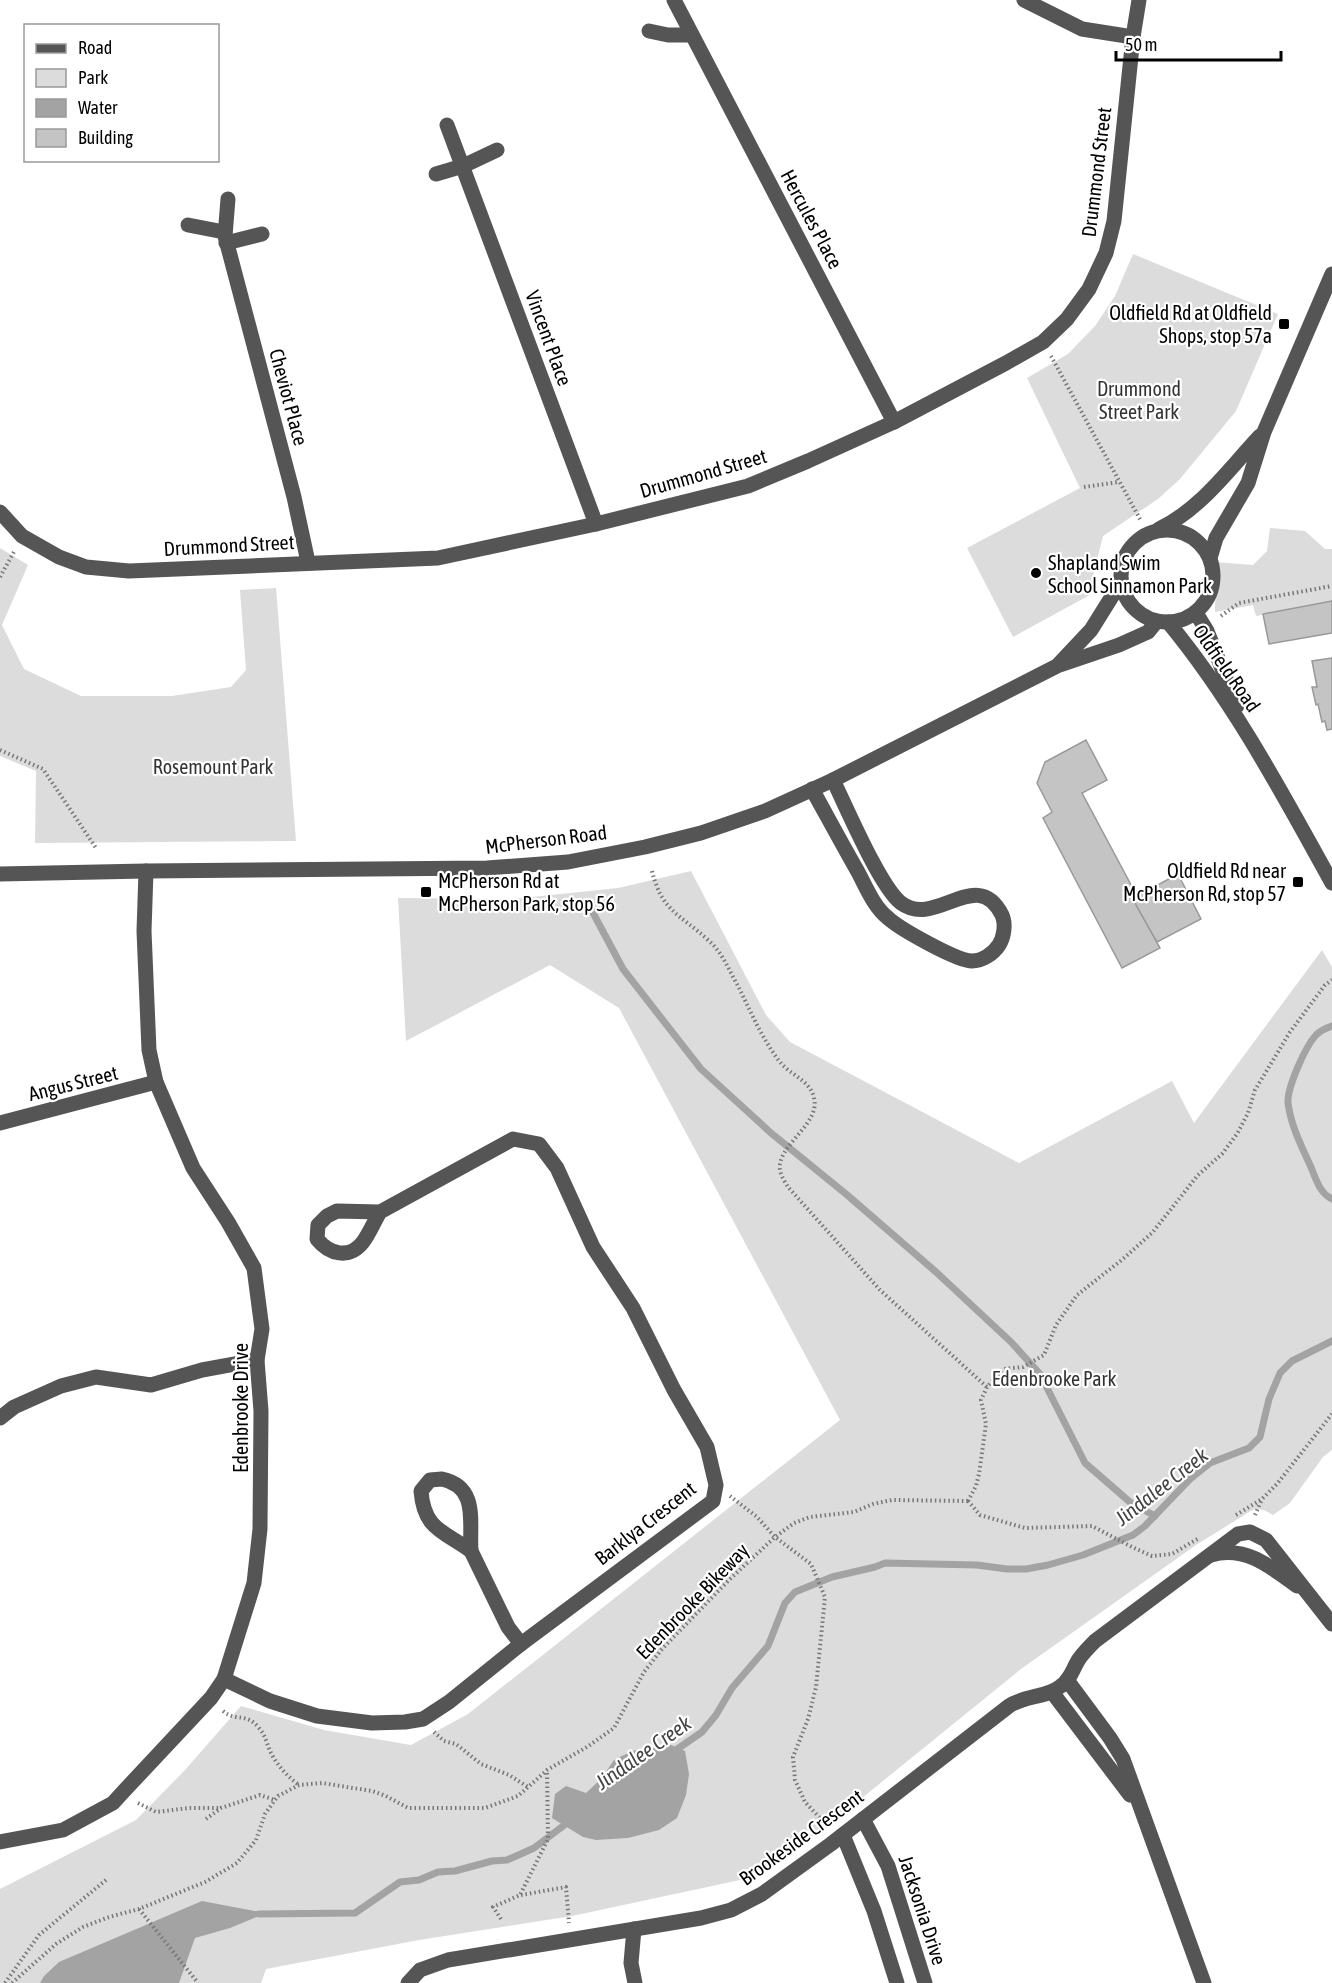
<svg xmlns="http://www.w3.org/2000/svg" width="1332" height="1983" font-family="'Asap Condensed',sans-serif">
	<rect width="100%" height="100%" fill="#fff"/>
	<!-- green -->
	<g fill="#dcdcdc">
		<path d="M 1133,254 L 1278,314 L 1236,411 L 1180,479 L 1158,499 L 1103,536 L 1088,596 L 1013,637 L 967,548 L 1080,488 L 1027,378 L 1068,354 L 1095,326 L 1115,296 Z"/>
		<path d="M 1270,528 L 1305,531 L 1325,549 L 1332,549 L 1332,602 L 1256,616 L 1253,605 L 1215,612 L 1216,562 L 1253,565 L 1267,551 Z"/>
		<path d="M 0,548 L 28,565 L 2,625 L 24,669 L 81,696 L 172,696 L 231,687 L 246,670 L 240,590 L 276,588 L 296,841 L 35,843 L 36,771 L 0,756 Z"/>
		<path d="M 691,871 L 766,1015 L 790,1042 L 1019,1163 L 1172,1081 L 1194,1123 L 1322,950 L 1332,967 L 1332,1450 L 1323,1457 L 1290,1503 L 1273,1515 L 1264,1510 L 1254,1509 L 1196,1545 L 1021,1669 L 841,1815 L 788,1855 L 740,1880 L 572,1916 L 419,1940 L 266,1969 L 261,1983 L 0,1983 L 0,1889 L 136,1820 L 185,1770 L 241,1706 L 324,1730 L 411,1745 L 468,1714 L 840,1420 L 619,1008 L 550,965 L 406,1041 L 398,898 L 513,899 L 618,888 Z"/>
	</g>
	<!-- water -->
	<g fill="#a3a3a3">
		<path d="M 671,1745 L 685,1751 L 689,1774 L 686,1795 L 677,1818 L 659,1830 L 628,1838 L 596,1840 L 583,1837 L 552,1818 L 555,1794 L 566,1786 L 586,1793 L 601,1779 L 614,1760 L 632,1751 Z"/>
		<path d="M 202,1901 L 266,1913 L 230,1928 L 195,1938 L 179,1983 L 40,1983 L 44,1976 L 59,1962 Z"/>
	</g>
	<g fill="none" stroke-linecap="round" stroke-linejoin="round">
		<!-- stream -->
		<g stroke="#a3a3a3" stroke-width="7">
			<path d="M 592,911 L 623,969 L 701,1069 L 771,1133 L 846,1194 L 936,1272 L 1011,1342 L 1040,1374 L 1085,1463 L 1131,1503 L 1155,1516"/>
			<path d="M 1332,1026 C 1326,1028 1320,1031 1316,1035 C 1305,1047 1287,1088 1288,1103 C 1291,1126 1301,1145 1310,1165 C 1316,1178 1319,1193 1332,1199"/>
			<path d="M 673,1752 L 702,1732 L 716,1715 L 732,1688 L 768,1646 L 785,1603 L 795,1592 L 832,1577 L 875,1567 L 885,1563 L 977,1565 L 1007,1569 L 1026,1569 L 1048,1565 L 1083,1555 L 1133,1535 L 1145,1526 L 1190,1479 L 1210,1463 L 1249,1448 L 1260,1437 L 1269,1399 L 1280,1373 L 1292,1361 L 1332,1341"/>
			<path d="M 259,1914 L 355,1913 L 400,1882 L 419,1880 L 438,1872 L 455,1871 L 492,1861 L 507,1860 L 523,1853 L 534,1848 L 571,1820"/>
		</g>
	</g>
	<!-- building -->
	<g fill="#c4c4c4" stroke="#999" stroke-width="1.5">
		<path d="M 1332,601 L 1332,633 L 1269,644 L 1263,614 Z"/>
		<path d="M 1332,658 L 1332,729 L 1327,730 L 1325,721 L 1322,722 L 1318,704 L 1316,705 L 1312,687 L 1317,687 L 1312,661 Z"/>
		<path d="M 1086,740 L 1107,780 L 1082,793 L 1137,896 L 1135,903 L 1160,948 L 1122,968 L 1043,818 L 1052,812 L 1037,783 L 1045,762 Z"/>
		<path d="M 1178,874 L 1201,919 L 1157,942 L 1135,903 L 1137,896 Z"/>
	</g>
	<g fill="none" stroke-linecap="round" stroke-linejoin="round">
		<!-- path -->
		<g stroke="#777" stroke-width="4" stroke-dasharray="1.5 3" stroke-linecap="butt">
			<path d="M 1051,356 L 1141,521"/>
			<path d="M 1084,487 L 1119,482"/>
			<path d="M 0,577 L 15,550"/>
			<path d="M 1221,616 L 1239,603 L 1332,586"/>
			<path d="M 0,750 L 43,769 L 96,848"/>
			<path d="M 652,871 C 662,912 680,914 708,940 C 722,952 729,970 738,986 C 751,1012 762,1039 780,1062 C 790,1075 810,1080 814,1098 C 821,1124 776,1146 780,1170 C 781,1176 785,1182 788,1187 L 880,1290 L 987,1387"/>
			<path d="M 730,1496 L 757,1517 L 775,1537 L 811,1564 L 825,1597 L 816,1687 L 808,1719 L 793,1757 L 795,1780 L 805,1802 L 820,1818 L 824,1828"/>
			<path d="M 968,1501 L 976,1486 L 979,1474 L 986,1424 L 981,1400 L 987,1387 L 1003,1369 L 1023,1367 L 1044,1355 L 1056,1325 L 1077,1295 L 1123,1259 L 1152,1233 L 1198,1175 L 1222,1154 L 1237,1134 L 1248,1113 L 1255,1090 L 1290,1032 L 1325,985 L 1332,980"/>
			<path d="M 968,1501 L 980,1515 L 1025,1528 L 1092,1526 L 1132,1547 L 1152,1556 L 1172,1554 L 1199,1538"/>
			<path d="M 1236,1515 L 1262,1499 L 1277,1484 L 1332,1414"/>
			<path d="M 1255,1515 L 1262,1499"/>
			<path d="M 223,1711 C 236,1722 246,1712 259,1728 C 266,1736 267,1745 271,1753 C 277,1765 288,1777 299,1785"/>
			<path d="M 434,1732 L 444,1741 L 456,1744 L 481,1764 L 509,1775 L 528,1787"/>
			<path d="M 138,1803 L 156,1812 L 189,1808 L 221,1808"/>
			<path d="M 206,1819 L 221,1808 L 260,1795 L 275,1800"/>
			<path d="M 521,1895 L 566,1887 L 569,1923"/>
			<path d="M 139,1909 L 198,1983"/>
			<path d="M 501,1919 L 493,1907 L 520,1895 L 548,1839 L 547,1770"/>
			<path d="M 5,1983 L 39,1935 L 106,1880"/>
			<path d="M 12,1983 L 56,1944 L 83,1927 L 109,1917 L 139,1909 L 205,1882 L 237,1863 L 256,1840 L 265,1814 L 275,1800 L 278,1796 L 299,1785 L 322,1783 L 372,1791 L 386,1796 L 408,1808 L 485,1808 L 518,1796 L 547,1770 L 587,1747 L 614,1728 L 644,1672 L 662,1649 L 729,1580 L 775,1537 L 794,1523 L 810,1517 L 854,1512 L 873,1504 L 892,1500 L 968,1501"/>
		</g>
		<!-- minor -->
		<g stroke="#555" stroke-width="15">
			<path d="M 674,0 L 894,422"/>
			<path d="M 1024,0 L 1082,29 L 1133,37"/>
			<path d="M 649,31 L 668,35 L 692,35"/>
			<path d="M 447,125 L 596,524"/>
			<path d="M 436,174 L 463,166 L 497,150"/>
			<path d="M 228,199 L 225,236 L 294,497 L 308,562"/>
			<path d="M 188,225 L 224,232"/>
			<path d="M 226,243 L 262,234"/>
			<path d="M 0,512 L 22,536 L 59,557 L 86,567 L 129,571 L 438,558 L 596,524 L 748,486 L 808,461 L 894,422 L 1006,363 L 1043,342 L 1067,319 L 1089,289 L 1106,253 L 1114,221 L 1133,37 L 1139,0"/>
			<path d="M 1159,529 C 1201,509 1229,469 1260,436"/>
			<circle cx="1167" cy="576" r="46"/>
			<path d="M 1210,558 L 1216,538 L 1248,483 L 1264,432 L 1332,274"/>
			<path d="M 1196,613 L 1207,631 L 1237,706"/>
			<path d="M 1168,622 C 1234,702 1282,793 1332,883"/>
			<path d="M 1059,664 L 1091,630 L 1121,582"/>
			<path d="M 812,789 C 827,816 842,844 858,872 C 866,887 874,907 888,918 C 900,929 957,961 972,961 C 982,961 993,954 999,945 C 1004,937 1006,924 1002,915 C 977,865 936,929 901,903 C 880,887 846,806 833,780"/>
			<path d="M 0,874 L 146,871 L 487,868 L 568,862 L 645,847 L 701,833 L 765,811 L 833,780 L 1057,666 L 1119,645 L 1148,632 L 1157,621"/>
			<path d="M 0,1123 L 156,1082"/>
			<path d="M 0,1418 L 14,1407 L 61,1386 L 96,1377 L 151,1385 L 202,1370 L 257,1360"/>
			<path d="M 442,1479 C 479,1487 469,1522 471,1551 C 444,1531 424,1530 421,1491 L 430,1480 Z"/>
			<path d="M 471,1551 L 508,1627 L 521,1644"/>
			<path d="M 1211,1555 C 1245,1545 1271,1567 1297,1586"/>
			<path d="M 224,1679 L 270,1701 L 317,1716 L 372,1723 L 405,1722 L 423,1719 L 449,1702 L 521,1644 L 713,1501 L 716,1485 L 707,1447 L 674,1390 L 633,1308 L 593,1247 L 557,1168 L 539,1144 L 513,1139 L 380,1212 L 337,1211 L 327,1216 L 318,1225 L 317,1239 C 329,1254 349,1260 363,1242 C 369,1234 374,1222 380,1212"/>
			<path d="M 1067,1680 L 1110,1738 L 1123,1759 L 1204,1983"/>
			<path d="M 1052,1692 L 1130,1795"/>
			<path d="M 863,1819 L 888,1866 L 925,1983"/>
			<path d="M 843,1835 L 874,1911 L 897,1983"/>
			<path d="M 0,1842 L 63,1830 L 113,1803 L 123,1792 L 211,1698 L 224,1679 L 254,1583 L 260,1529 L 261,1411 L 257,1360 L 262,1329 L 254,1268 L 228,1222 L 193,1168 L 156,1082 L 149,1050 L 144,931 L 146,871"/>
			<path d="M 634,1929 L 631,1963 L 635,1983"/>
			<path d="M 408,1983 L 420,1970 L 448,1960 L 701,1918 L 731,1910 L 762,1894 L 831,1844 L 1009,1706 C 1025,1695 1046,1698 1061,1686 C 1071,1679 1073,1668 1079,1659 C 1084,1652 1089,1647 1095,1641 L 1238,1534 L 1250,1532 L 1266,1540 L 1332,1624"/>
		</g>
	</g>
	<!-- markers -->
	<g fill="#000" stroke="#fff" stroke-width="2">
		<rect x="1278" y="318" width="12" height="12" rx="3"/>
		<circle cx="1036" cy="573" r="6"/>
		<rect x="1292" y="876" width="12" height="12" rx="3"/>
		<rect x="420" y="886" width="12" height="12" rx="3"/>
	</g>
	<g text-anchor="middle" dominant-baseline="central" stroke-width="4.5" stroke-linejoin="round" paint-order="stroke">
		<!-- street labels -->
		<g font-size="20" fill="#000" stroke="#fff">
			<text transform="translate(1096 172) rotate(-83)">Drummond Street</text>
			<text transform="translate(812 219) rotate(62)">Hercules Place</text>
			<text transform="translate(549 338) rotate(70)">Vincent Place</text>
			<text transform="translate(289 397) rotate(75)">Cheviot Place</text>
			<text transform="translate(703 473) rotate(-16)">Drummond Street</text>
			<text transform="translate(229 545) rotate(-3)">Drummond Street</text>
			<text transform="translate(1227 668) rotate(55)">Oldfield Road</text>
			<text transform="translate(546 839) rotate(-7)">McPherson Road</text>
			<text transform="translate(73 1083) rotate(-14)">Angus Street</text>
			<text transform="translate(240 1408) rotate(-90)">Edenbrooke Drive</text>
			<text transform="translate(645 1523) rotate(-38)">Barklya Crescent</text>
			<text transform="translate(692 1601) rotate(-46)">Edenbrooke Bikeway</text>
			<text transform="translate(801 1837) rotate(-36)">Brookeside Crescent</text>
			<text transform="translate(923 1910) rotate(72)">Jacksonia Drive</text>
		</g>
		<!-- poi labels -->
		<g font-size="20" fill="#000" stroke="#fff" text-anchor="end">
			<text x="1272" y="312">Oldfield Rd at Oldfield<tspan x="1272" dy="23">Shops, stop 57a</tspan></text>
			<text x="1048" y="562" text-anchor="start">Shapland Swim<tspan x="1048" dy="23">School Sinnamon Park</tspan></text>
			<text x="1286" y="870">Oldfield Rd near<tspan x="1286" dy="23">McPherson Rd, stop 57</tspan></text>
			<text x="438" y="880" text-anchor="start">McPherson Rd at<tspan x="438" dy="23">McPherson Park, stop 56</tspan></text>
		</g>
		<!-- park labels -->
		<g font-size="20" fill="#333" stroke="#fff">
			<text x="1139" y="388">Drummond<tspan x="1139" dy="23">Street Park</tspan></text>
			<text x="213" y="766">Rosemount Park</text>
			<text x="1054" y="1378">Edenbrooke Park</text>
		</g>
		<!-- water labels -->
		<g font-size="21" font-style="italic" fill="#444" stroke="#fff">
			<text transform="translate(1161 1486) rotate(-38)">Jindalee Creek</text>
			<text transform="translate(643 1752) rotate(-35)">Jindalee Creek</text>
		</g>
	</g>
	<!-- legend -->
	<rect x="24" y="24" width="195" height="138" fill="#ffffff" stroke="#999999" stroke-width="1.5"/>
	<rect x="36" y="44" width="30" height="9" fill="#555555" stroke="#999999" stroke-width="1.5"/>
	<text x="78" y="54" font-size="18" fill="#000000">Road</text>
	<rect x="36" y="69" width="30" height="18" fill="#dcdcdc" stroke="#999999" stroke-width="1.5"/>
	<text x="78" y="84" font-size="18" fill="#000000">Park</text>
	<rect x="36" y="99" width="30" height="18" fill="#a3a3a3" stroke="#999999" stroke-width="1.5"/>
	<text x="78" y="114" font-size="18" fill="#000000">Water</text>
	<rect x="36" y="129" width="30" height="18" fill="#c4c4c4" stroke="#999999" stroke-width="1.5"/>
	<text x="78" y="144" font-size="18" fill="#000000">Building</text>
	<!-- scale -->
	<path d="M1116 51v9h165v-9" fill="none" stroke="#000000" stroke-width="3"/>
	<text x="1125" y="51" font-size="18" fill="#000000" stroke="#ffffff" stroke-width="4.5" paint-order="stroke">50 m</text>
</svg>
